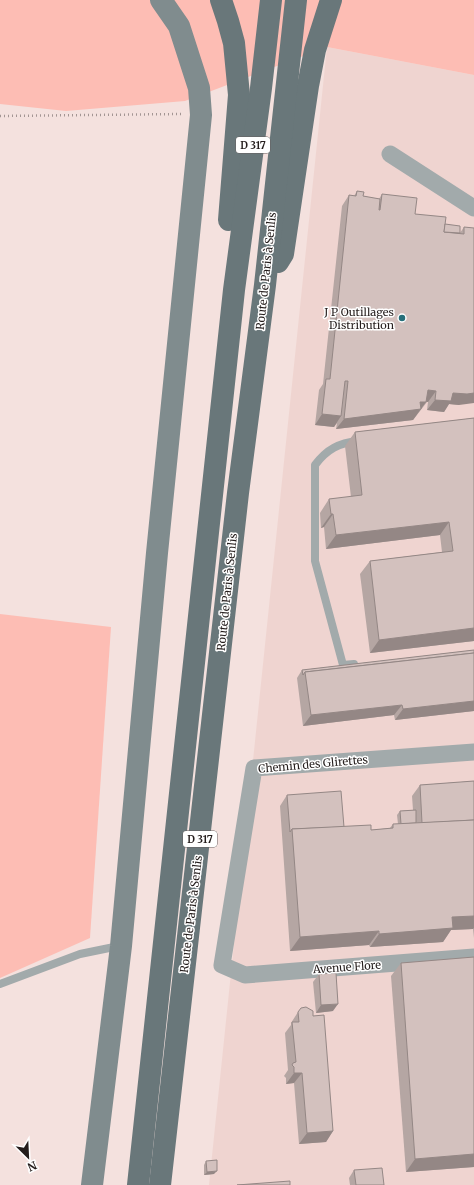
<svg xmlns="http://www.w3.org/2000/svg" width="474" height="1185" font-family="Merriweather,serif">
	<rect width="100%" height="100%" fill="#f4e1de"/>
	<!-- built -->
	<path fill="#efd4d0" d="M 327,47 L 474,75 L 474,1185 L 209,1185 Z"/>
	<!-- green -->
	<g fill="#fdbdb4">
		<path d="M 0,0 L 474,0 L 474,75 L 327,47 L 185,101 L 66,111 L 0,104 Z"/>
		<path d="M 0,614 L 111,627 L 90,938 L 0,978 Z"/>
	</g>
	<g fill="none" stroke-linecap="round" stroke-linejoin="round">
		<!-- path -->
		<path stroke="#a39593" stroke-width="2.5" stroke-dasharray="1 3" stroke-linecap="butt" d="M 0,116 L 182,114"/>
		<!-- lane -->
		<g stroke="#a2aaab" stroke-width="8">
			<path d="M 354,664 L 343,665 L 315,561 L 315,465 C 327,449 339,443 358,441"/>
			<path d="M 0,984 L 80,954 L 119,946"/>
		</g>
		<!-- street -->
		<g stroke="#a2aaab" stroke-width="17">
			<path d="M 390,154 L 474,208"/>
			<path d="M 474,752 L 254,768 L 222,965 L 245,975 L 474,957"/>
		</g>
		<!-- secondary -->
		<path stroke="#808c8e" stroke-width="22" d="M 92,1185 L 121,946 L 157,553 L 201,115 L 199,88 L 179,26 L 161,0"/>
		<!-- primary -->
		<g stroke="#69777a" stroke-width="22">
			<path d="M 221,0 L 228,21 L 234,43 L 239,95 L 229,220"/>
			<path d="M 278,262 L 283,254 L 308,86 L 315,50 L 331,0"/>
			<path d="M 138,1185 L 234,290 L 261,88 L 271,0"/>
			<path d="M 160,1185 L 238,493 L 265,285 L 296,0"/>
		</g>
	</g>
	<!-- wall -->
	<g fill="#b5a6a3">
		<path d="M 357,191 L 363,196 L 379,199 L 382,194 L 415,214 L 445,224 L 460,233 L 464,227 L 459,405 L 449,404 L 444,412 L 427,410 L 428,402 L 427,402 L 413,420 L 336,429 L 337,423 L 334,427 L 315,425 L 319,390 L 323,384 L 342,206 L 349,195 L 354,196 Z"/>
		<path d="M 474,418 L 474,641 L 370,653 L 360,574 L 370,561 L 442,552 L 440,535 L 326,549 L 324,527 L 321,528 L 320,513 L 329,499 L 351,497 L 345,446 L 355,432 Z"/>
		<path d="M 474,650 L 474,711 L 395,720 L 394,715 L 303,726 L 297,678 L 302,670 Z"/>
		<path d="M 474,781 L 474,938 L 473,929 L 451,930 L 443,942 L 370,947 L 369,945 L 290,951 L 280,806 L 287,795 L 344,827 L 371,830 L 390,828 L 393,824 L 398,824 L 397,815 L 400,811 L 413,810 L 412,796 L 420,785 Z"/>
		<path d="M 474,957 L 474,1167 L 406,1172 L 391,976 L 401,963 Z"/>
		<path d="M 319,974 L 333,1011 L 316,1013 L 313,982 Z"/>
		<path d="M 298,1012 L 313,1016 L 333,1131 L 326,1142 L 299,1144 L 294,1083 L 286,1084 L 286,1078 L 284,1076 L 288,1070 L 285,1033 L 291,1025 L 291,1023 Z"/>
		<path d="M 206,1161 L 214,1174 L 204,1175 L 204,1165 Z"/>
		<path d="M 354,1170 L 383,1185 L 350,1185 L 349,1178 Z"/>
	</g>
	<!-- shaded-wall -->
	<g fill="#948785">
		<path d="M 428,390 L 436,391 L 428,402 L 420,401 Z"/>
		<path d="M 453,393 L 474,393 L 474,403 L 459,405 L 449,404 L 444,412 L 427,410 L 435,400 Z"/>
		<path d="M 420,402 L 426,402 L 413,420 L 336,429 L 344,419 Z"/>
		<path d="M 322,414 L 341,416 L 334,427 L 315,425 Z"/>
		<path d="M 331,514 L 333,514 L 324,527 L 321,528 Z"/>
		<path d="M 449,522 L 440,535 L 326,549 L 336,535 Z"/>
		<path d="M 474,628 L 474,641 L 370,653 L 379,640 Z"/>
		<path d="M 474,701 L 474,711 L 395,720 L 403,709 Z"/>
		<path d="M 402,705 L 394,715 L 303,726 L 311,715 Z"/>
		<path d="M 474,916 L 474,928 L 473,929 L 451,930 L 443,942 L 370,947 L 379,934 L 452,917 Z"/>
		<path d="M 379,931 L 369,945 L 290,951 L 300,937 Z"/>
		<path d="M 338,1004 L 333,1011 L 316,1013 L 321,1005 Z"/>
		<path d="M 294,1073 L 302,1073 L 294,1083 L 286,1084 Z"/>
		<path d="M 333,1131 L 326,1142 L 299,1144 L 307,1133 Z"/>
		<path d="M 474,1154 L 474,1167 L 406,1172 L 415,1159 Z"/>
		<path d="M 217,1171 L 214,1174 L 204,1175 L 207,1172 Z"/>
	</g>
	<!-- building -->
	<g fill="#d3c1be" stroke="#948785">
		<path d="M 357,191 L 364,192 L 363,196 L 380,199 L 379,210 L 380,210 L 382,194 L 417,198 L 415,214 L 446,217 L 444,232 L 464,234 L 464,227 L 474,228 L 474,393 L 467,394 L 453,393 L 451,401 L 435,400 L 436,391 L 428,390 L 426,402 L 420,402 L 421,409 L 344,419 L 348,381 L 345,381 L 341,416 L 322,414 L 326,379 L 330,379 L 349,195 L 356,196 Z"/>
		<path d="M 445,224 L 460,226 L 460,233 L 444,232 Z"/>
		<path d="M 474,418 L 474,628 L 379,640 L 370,561 L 453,551 L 449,522 L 336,535 L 333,514 L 331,514 L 329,499 L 362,495 L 355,432 Z"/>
		<path d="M 474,650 L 474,653 L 305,672 L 303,675 L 302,670 Z"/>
		<path d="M 474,653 L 474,701 L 403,709 L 402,705 L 311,715 L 305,672 Z"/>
		<path d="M 474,781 L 474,820 L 422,823 L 420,785 Z"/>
		<path d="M 341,791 L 344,827 L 292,829 L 290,832 L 287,795 Z"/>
		<path d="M 416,810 L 416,823 L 401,824 L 400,811 Z"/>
		<path d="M 474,820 L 474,916 L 452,917 L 453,928 L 379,934 L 379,931 L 300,937 L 292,829 L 371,825 L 371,830 L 393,828 L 393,824 Z"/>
		<path d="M 474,957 L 474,1154 L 415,1159 L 401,963 Z"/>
		<path d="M 336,973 L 338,1004 L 321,1005 L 319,974 Z"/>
		<path d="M 306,1007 L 313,1011 L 313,1016 L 324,1015 L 333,1131 L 307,1133 L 302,1073 L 294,1073 L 294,1067 L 292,1065 L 293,1063 L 296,1062 L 292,1022 L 299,1022 L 298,1012 L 301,1008 Z"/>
		<path d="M 217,1160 L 217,1171 L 207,1172 L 206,1161 Z"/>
		<path d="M 382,1168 L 384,1185 L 356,1185 L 354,1170 Z"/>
		<path d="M 290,1181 L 290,1185 L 237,1185 Z"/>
	</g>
	<!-- markers -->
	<circle fill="#266f7a" stroke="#fff" stroke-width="1.5" cx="402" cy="318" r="4"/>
	<g text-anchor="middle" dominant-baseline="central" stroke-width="3" stroke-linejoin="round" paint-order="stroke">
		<!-- shield labels -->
		<g fill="#fff" stroke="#666160" stroke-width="1">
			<rect x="236" y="137" width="34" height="16" rx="3"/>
			<rect x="183" y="831" width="34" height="16" rx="3"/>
		</g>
		<g font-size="10" font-weight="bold" fill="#241d1c">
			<text x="253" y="145">D 317</text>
			<text x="200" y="839">D 317</text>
		</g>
		<!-- street labels -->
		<g font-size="11" fill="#241d1c" stroke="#fff">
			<text transform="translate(266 271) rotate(-84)">Route de Paris à Senlis</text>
			<text transform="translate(227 592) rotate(-84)">Route de Paris à Senlis</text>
			<text transform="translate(313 764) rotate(-5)">Chemin des Glirettes</text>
			<text transform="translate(191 914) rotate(-83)">Route de Paris à Senlis</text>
			<text transform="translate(347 967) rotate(-4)">Avenue Flore</text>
		</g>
		<!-- poi labels -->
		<g font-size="11" fill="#241d1c" stroke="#fff" text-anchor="end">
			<text x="394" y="312">J P Outillages<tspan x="394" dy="13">Distribution</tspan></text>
		</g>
	</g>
	<!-- north arrow -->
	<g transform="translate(28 1157) rotate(156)" stroke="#ffffff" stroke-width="3" paint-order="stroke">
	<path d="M0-3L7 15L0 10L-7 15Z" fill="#241d1c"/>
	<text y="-6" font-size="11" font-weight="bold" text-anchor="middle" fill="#241d1c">N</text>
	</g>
</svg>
